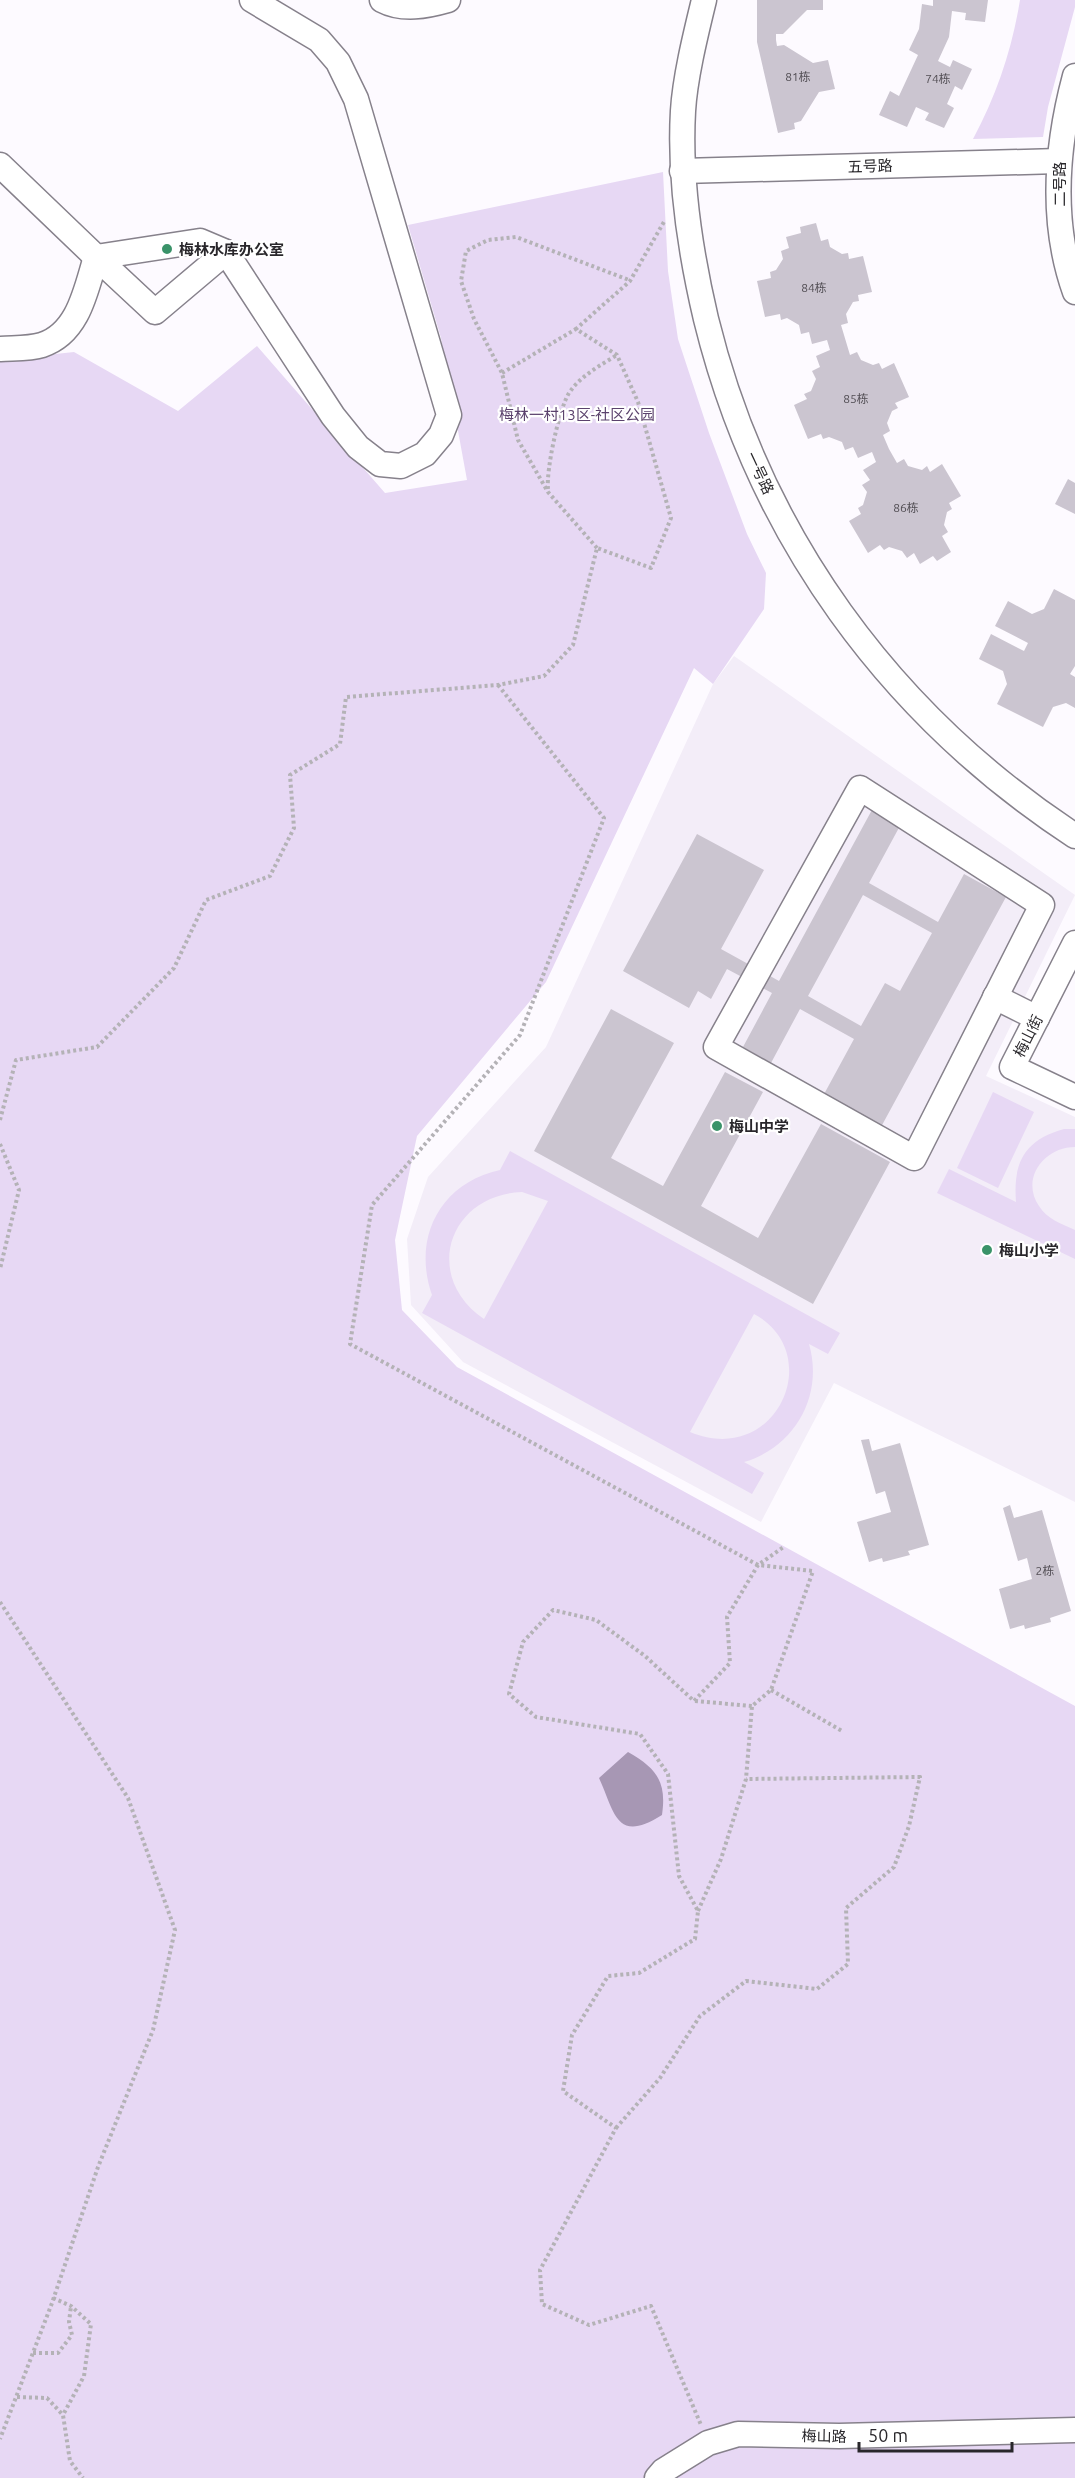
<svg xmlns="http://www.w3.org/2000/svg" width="1075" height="2478" font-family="Ubuntu,'Noto Sans SC',sans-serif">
	<rect width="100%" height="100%" fill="#fdfaff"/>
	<!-- built -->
	<path fill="#f3edf8" d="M 734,656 L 1075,895 L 986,1076 L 1075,1117 L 1075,1502 L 834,1383 L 761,1522 L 463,1362 L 411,1305 L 407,1239 L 428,1177 L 546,1047 L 713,684 Z"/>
	<!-- green -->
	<g fill="#e7d8f4" fill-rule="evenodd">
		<path d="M 1020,0 L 1075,0 L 1075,7 L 1048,107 L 1043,137 L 973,139 C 997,94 1012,49 1020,0 Z"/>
		<path d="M 663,172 L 668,271 L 678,339 L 709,433 L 747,534 L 766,573 L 764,609 L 713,684 L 694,668 L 546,982 L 417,1136 L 395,1240 L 402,1310 L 457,1367 L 1075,1706 L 1075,2478 L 0,2478 L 0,360 L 74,352 L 178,411 L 257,346 L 385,493 L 467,480 L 441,338 L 408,225 Z"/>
		<path d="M 993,1092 L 1034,1112 L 998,1188 L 957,1168 Z"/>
		<path d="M 1064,1129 L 1075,1129 L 1075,1147 C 1045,1147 1020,1178 1039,1206 C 1047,1219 1062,1224 1075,1230 L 1075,1259 L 937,1193 L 949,1169 L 1016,1202 C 1013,1163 1024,1140 1064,1129 Z"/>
		<path d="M 510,1151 L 840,1333 L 828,1354 L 809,1344 C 824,1395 795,1447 744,1462 L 764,1473 L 752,1494 L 422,1313 L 432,1295 C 412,1238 440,1183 500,1170 ZM 522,1192 L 548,1201 L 484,1319 C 422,1277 448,1195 522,1192 ZM 754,1314 C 827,1353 777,1468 690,1432 Z"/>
	</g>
	<!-- water -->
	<path fill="#a797b4" d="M 628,1752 C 656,1768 667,1781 662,1815 C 616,1844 615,1813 599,1778 Z"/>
	<!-- building -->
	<g fill="#cbc5d0" fill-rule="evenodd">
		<path d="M 757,0 L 823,0 L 823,10 L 807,10 L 783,34 L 776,34 L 776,40 L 777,46 L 784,45 L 813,63 L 828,60 L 835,89 L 819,92 L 801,121 L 794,123 L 795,129 L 778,133 L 757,42 Z"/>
		<path d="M 933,0 L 988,0 L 985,22 L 965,20 L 966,13 L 952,11 L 949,37 L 938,61 L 950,67 L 953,60 L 972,69 L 962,90 L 955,86 L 947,104 L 954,108 L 944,128 L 925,120 L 929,113 L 916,107 L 907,127 L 879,115 L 890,91 L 899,96 L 918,55 L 909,50 L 919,29 L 922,4 L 933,6 Z"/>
		<path d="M 816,223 L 821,241 L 828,239 L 830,247 L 842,254 L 848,253 L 849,259 L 863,256 L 872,292 L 858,295 L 859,301 L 853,302 L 846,314 L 848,323 L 841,325 L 850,355 L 857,352 L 861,360 L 873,365 L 879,363 L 882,369 L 894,363 L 909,397 L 895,403 L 898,408 L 892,411 L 887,423 L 890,431 L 883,435 L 889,449 L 897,463 L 904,459 L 908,466 L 922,470 L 927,466 L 930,472 L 942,464 L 961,496 L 949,503 L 952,509 L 947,512 L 944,525 L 948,532 L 942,536 L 951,552 L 937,561 L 933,556 L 920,564 L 914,553 L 907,558 L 902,551 L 889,547 L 884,550 L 880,545 L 868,553 L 849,521 L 861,514 L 858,508 L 863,505 L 867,492 L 862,485 L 870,480 L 863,470 L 876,462 L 872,452 L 858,458 L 853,447 L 845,450 L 842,442 L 829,437 L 823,439 L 821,434 L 808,439 L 794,405 L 807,399 L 804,394 L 811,391 L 816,379 L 812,371 L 820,367 L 816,356 L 830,350 L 827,340 L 812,344 L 809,332 L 801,334 L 799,325 L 787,318 L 781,320 L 780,314 L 765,317 L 757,281 L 771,278 L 770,272 L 776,270 L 783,259 L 781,251 L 789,248 L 786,237 L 801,233 L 800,227 Z"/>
		<path d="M 1068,479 L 1075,483 L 1075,514 L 1055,504 Z"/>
		<path d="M 1054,589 L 1075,600 L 1075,666 L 1070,674 L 1075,677 L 1075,708 L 1066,703 L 1053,707 L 1043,727 L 997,704 L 1007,684 L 1003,671 L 979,659 L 991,634 L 1024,651 L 1028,643 L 995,626 L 1008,601 L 1032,614 L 1044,609 Z"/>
		<path d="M 873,808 L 901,824 L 869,883 L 938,922 L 964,874 L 1006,897 L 881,1127 L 823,1096 L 854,1039 L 800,1009 L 771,1063 L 743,1047 L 772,993 L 727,969 L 711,999 L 698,991 L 689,1008 L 623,971 L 697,834 L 764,870 L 721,949 L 779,981 ZM 863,895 L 932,933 L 900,991 L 885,983 L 861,1026 L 808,996 Z"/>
		<path d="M 611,1009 L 674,1043 L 611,1158 L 663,1186 L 725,1072 L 763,1092 L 701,1206 L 758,1238 L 821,1124 L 890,1162 L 813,1304 L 534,1151 Z"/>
		<path d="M 869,1439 L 872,1451 L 900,1443 L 929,1545 L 908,1551 L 910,1555 L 883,1562 L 882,1558 L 869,1562 L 857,1522 L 891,1512 L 885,1491 L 876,1494 L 861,1440 Z"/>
		<path d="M 1010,1505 L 1014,1518 L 1042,1510 L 1071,1611 L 1050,1618 L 1051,1622 L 1025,1629 L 1024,1625 L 1010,1629 L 999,1589 L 1032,1579 L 1027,1558 L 1018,1561 L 1003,1508 Z"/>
	</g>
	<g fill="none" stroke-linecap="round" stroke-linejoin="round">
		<!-- minor casing -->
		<g stroke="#86818b" stroke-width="27">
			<g id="minor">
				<path d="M 382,0 C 403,11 427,6 448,0"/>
				<path d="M 704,0 C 696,33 685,77 683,111 C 679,181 690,251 706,319 C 759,535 889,714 1075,836"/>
				<path d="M 1075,76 C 1056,147 1050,222 1075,292"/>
				<path d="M 0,165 L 96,257 L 200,241 L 226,252 L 333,416 L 358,447 L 380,464 L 401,466 L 425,454 L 441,435 L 449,415 L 356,99 L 338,62 L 319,40 L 252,0"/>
				<path d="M 682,171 L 1059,161"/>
				<path d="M 0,349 C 13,348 29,349 42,345 C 79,333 86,289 96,257 L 155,312 L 226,252"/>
				<path d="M 860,788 L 1042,905 L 914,1158 L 716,1047 Z"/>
				<path d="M 1075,943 L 1012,1067 L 1075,1097"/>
				<path d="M 995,997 L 1037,1018"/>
				<path d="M 657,2478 L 663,2471 L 708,2443 L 738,2434 L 839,2436 L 1075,2430"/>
			</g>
		</g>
		<!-- path -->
		<g stroke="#b4b2b6" stroke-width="4" stroke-dasharray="3 3" stroke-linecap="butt">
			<path d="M 502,373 L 576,329"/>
			<path d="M 548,489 C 546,470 559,409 569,393 C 580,376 601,365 617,355"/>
			<path d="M 597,548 L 548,492 L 518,440 L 502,373 L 474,319 L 461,281 L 466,251 L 488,240 L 516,237 L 629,280"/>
			<path d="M 498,685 L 604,818 L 520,1035 L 372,1205 L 350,1344 L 758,1565 L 785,1546"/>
			<path d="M 0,1120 L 16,1060 L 97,1047 L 174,968 L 206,900 L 270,876 L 294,828 L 290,775 L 340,744 L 346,697 L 498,685 L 544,676 L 573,645 L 597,548 L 651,568 L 671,518 L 638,402 L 617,355 L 576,329 L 630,281 L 665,220"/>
			<path d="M 0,1144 L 19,1190 L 0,1269"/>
			<path d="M 0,1602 L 128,1798 L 175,1930 L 153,2030 L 98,2167 L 52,2303 L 0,2439"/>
			<path d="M 771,1690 L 842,1731"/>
			<path d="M 695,1701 L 752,1706"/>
			<path d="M 698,1911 L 721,1859 L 746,1779 L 752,1706 L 771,1690 L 813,1571 L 758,1565 L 727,1617 L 730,1663 L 694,1701 L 645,1656 L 596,1620 L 553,1610 L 523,1642 L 509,1694 L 536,1717 L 640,1734 L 668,1774 L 679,1876 L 698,1911 L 695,1939 L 639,1973 L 608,1976 L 572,2035 L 563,2091 L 616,2128 L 540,2270 L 542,2304 L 589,2325 L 651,2306 L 701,2425"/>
			<path d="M 616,2128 L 660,2078 L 700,2016 L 746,1981 L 817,1989 L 848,1964 L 846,1908 L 894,1867 L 909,1826 L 920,1777 L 746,1779"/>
			<path d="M 53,2298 L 71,2306 L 91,2324 L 84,2376 L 63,2415"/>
			<path d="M 33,2353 L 58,2353 L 72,2335 L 69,2322 L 71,2306"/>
			<path d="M 17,2397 L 47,2398 L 63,2415 L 70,2461 L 83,2478"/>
		</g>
		<!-- minor -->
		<use href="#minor" stroke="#fff" stroke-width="24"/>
	</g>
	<!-- markers -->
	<g fill="#3a9369" stroke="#fff" stroke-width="2">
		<circle cx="167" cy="249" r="6"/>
		<circle cx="717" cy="1126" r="6"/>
		<circle cx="987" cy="1250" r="6"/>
	</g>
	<g text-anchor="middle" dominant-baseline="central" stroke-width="4.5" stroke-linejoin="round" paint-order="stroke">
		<!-- number labels -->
		<g font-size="12" fill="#524e54">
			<text x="798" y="76">81栋</text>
			<text x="938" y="78">74栋</text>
			<text x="814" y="287">84栋</text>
			<text x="856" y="398">85栋</text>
			<text x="906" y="507">86栋</text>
			<text x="1045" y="1570">2栋</text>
		</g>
		<!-- street labels -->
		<g font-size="15" fill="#29272b" stroke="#fff">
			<text transform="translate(870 166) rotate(-2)">五号路</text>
			<text transform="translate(1059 184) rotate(-90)">二号路</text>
			<text transform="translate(760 473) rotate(65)">一号路</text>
			<text transform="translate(1028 1036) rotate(-63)">梅山街</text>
			<text transform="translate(824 2436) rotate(1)">梅山路</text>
		</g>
		<!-- poi labels -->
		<g font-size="15" font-weight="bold" fill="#29272b" stroke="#fff" text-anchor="start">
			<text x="179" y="249">梅林水库办公室</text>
			<text x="729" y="1126">梅山中学</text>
			<text x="999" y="1250">梅山小学</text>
		</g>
		<!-- park labels -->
		<g font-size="15" fill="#5b426d" stroke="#fff">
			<text x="577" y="414">梅林一村13区-社区公园</text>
		</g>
	</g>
	<!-- scale -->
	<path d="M859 2442v9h153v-9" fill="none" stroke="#29272b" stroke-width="3"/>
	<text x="868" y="2442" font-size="18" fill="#29272b" stroke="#ffffff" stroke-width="4.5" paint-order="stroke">50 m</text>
</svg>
